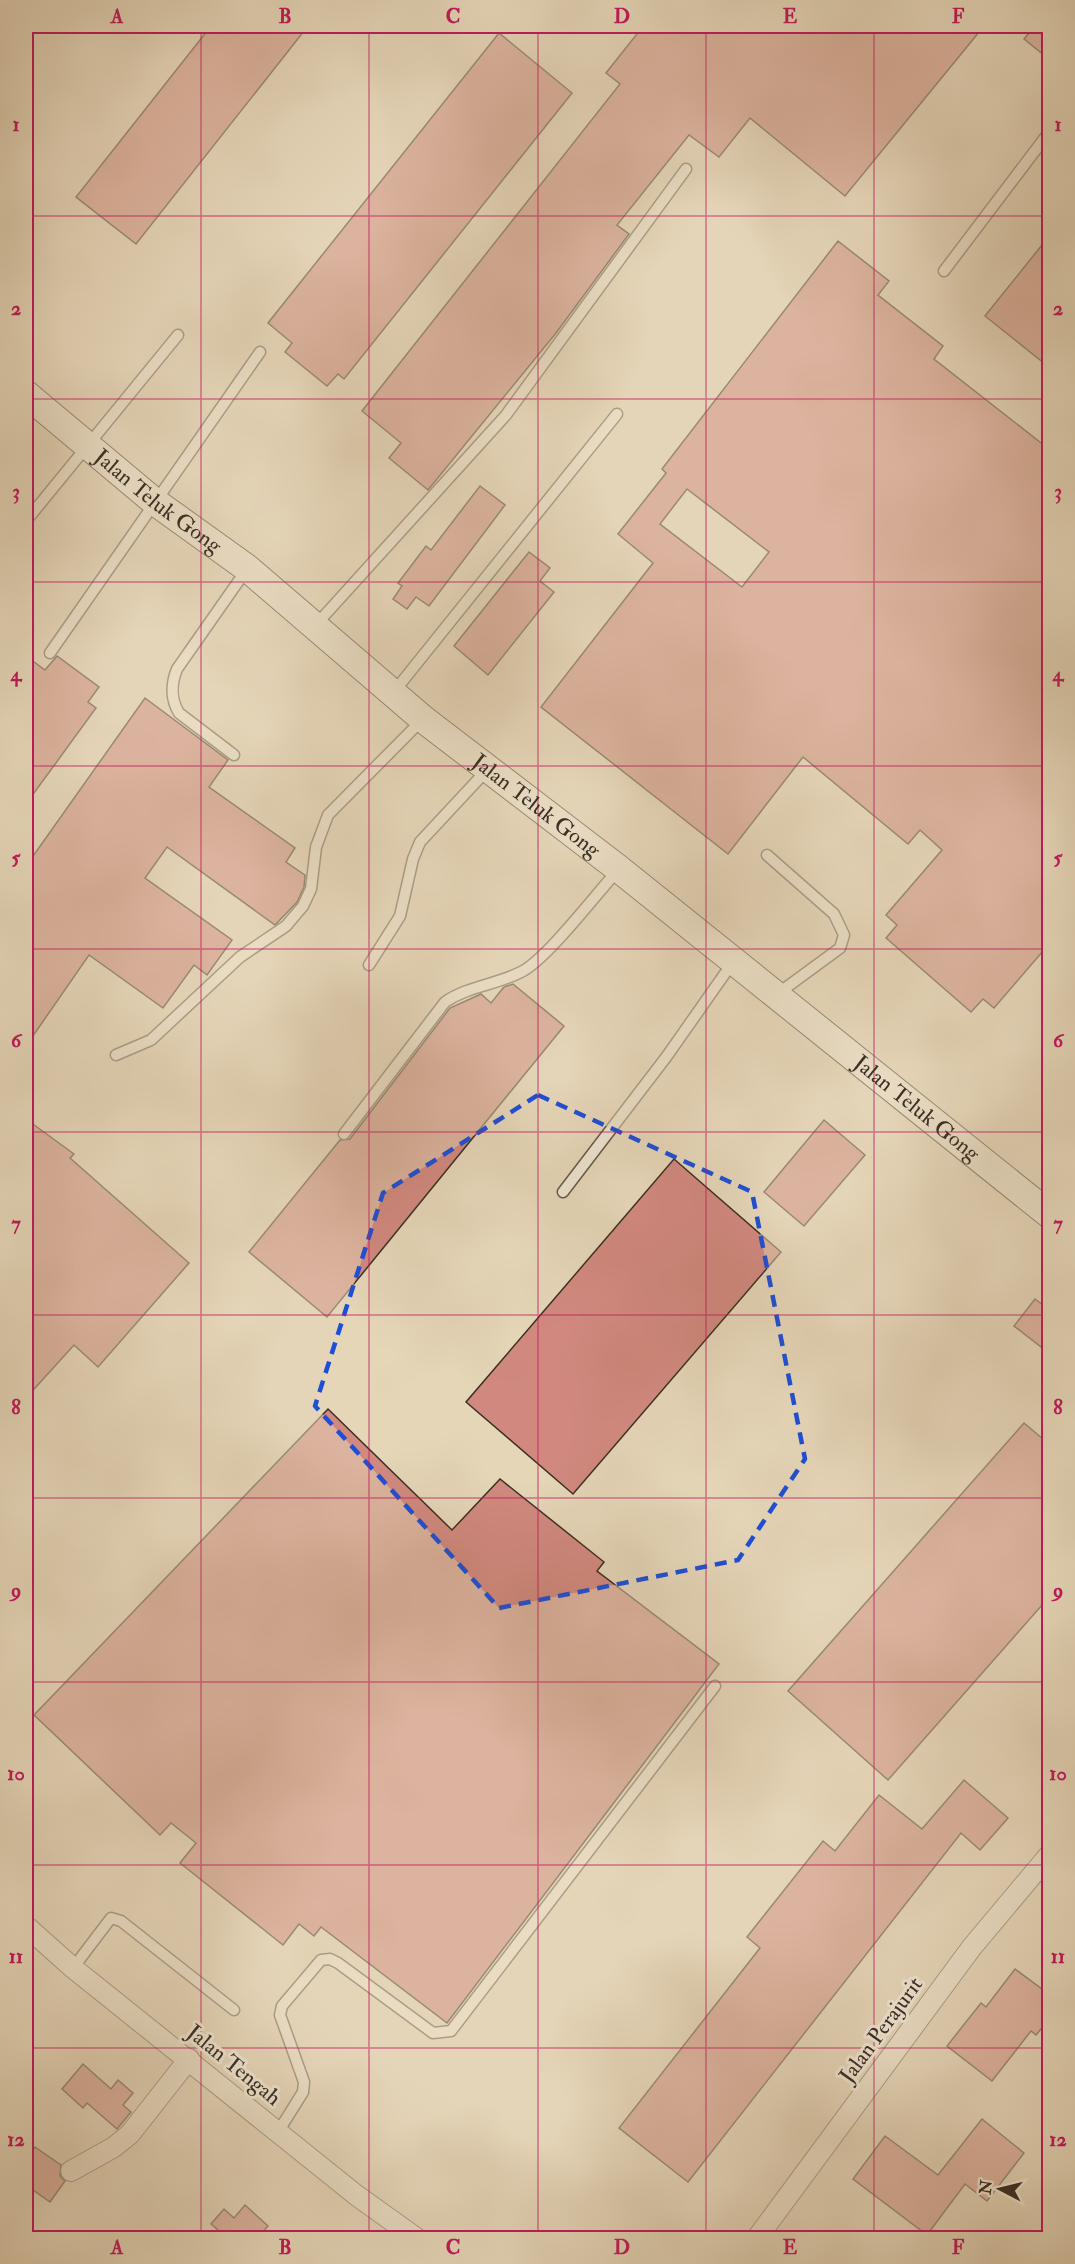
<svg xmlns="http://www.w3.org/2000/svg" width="1075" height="2264" font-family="'IM FELL Double Pica',serif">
	<rect width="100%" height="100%" fill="#e5d6b8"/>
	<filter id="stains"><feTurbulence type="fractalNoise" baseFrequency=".00333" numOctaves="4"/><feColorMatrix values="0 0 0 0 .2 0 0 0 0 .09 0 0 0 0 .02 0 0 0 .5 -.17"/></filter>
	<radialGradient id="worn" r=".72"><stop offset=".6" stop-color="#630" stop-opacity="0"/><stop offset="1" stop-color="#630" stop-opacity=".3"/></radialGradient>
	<!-- building -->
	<g fill="#d1897f" stroke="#3a2f25" stroke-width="1.5" fill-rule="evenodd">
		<path d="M 211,26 L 308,26 L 136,244 L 76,197 Z"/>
		<path d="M 626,26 L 984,26 L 845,196 L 750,118 L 719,157 L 689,135 L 617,225 L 629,234 L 556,333 L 428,490 L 389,458 L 401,443 L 362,411 L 620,84 L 606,73 L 637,34 Z"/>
		<path d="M 1035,26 L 1050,26 L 1050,60 L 1024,39 Z"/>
		<path d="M 499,33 L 572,93 L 344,379 L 338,374 L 327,386 L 285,352 L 292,343 L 268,323 Z"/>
		<path d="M 1050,235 L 1050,368 L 985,316 Z"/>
		<path d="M 838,241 L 889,281 L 878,295 L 943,346 L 934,359 L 1050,450 L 1050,943 L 994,1008 L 983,999 L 971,1012 L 886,938 L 897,925 L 886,915 L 942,850 L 920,830 L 908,844 L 803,757 L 728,854 L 541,707 L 653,563 L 618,534 L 666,473 L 662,469 ZM 687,489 L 769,552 L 742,587 L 660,524 Z"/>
		<path d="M 480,486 L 505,505 L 429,606 L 416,597 L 407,609 L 393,599 L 402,586 L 398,583 L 426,546 L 431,550 Z"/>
		<path d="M 529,552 L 550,568 L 540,581 L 554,592 L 488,675 L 454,646 Z"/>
		<path d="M 26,656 L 45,670 L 57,656 L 99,687 L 88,702 L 96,708 L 26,804 Z"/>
		<path d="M 145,698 L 228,760 L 209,787 L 295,848 L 286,862 L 305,875 L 304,887 L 297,902 L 275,925 L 167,847 L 145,878 L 232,940 L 207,975 L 194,965 L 163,1008 L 89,955 L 26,1046 L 26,866 Z"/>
		<path d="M 513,984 L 564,1026 L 327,1317 L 249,1252 L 340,1140 L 350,1139 L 450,1008 L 481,994 L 491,1003 L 504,987 Z"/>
		<path d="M 26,1119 L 74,1154 L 70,1158 L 189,1263 L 98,1367 L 74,1345 L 26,1398 Z"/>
		<path d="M 824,1120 L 865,1155 L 804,1226 L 764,1192 Z"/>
		<path d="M 674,1159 L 781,1252 L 573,1494 L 466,1402 Z"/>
		<path d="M 1035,1299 L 1050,1310 L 1050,1354 L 1014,1326 Z"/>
		<path d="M 328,1409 L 452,1530 L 500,1479 L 604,1562 L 597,1571 L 719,1664 L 447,2023 L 321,1927 L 314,1936 L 299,1924 L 283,1945 L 180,1863 L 196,1843 L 171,1823 L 160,1835 L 34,1715 Z"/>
		<path d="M 1024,1423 L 1050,1445 L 1050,1596 L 888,1780 L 788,1691 Z"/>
		<path d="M 964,1780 L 1008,1818 L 980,1850 L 961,1833 L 688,2182 L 619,2128 L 760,1948 L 747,1937 L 823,1841 L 835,1851 L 879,1795 L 922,1829 Z"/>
		<path d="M 1015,1969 L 1050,1995 L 1050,2018 L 1036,2035 L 1031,2031 L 992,2081 L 947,2046 L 981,2003 L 986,2007 Z"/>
		<path d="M 83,2064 L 111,2089 L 118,2080 L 133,2093 L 123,2105 L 131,2112 L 117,2129 L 87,2103 L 83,2108 L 62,2089 Z"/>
		<path d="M 982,2119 L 1024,2153 L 987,2201 L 965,2184 L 927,2235 L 853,2179 L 885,2136 L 938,2175 Z"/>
		<path d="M 35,2147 L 61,2165 L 60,2176 L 65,2181 L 50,2202 L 26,2185 L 26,2160 Z"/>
		<path d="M 245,2205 L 268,2226 L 257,2238 L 227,2238 L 211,2224 L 224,2209 L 234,2218 Z"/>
	</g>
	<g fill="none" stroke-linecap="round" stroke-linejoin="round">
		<!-- lane casing -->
		<g stroke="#65594a" stroke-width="13">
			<g id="lane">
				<path d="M 944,271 L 1050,131"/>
				<path d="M 26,521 L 178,335"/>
				<path d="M 314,627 L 506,415 L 686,169"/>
				<path d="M 50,653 L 260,352"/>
				<path d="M 393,693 L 617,414"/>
				<path d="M 234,755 L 179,713 C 170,698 171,684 177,669 L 247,569"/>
				<path d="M 767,855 L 834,914 L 844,935 L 840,948 L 776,995"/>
				<path d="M 369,965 L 400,916 L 413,859 L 420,842 L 488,769"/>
				<path d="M 116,1055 L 151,1040 L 240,957 L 286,926 L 303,906 L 311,889 L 316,847 L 328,815 L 423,719"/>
				<path d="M 344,1134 L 445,1002 C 468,986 496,985 521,972 C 546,960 597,893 619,869"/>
				<path d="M 563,1192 L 667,1056 L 733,962"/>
				<path d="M 73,1968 L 111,1918 L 121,1921 L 234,2010"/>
				<path d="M 278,2132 L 303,2092 L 304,2082 L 280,2015 L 282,2006 L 321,1960 L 330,1959 L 338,1963 L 433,2033 L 451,2031 L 715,1686"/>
			</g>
		</g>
		<!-- street casing -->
		<g stroke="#65594a" stroke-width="22">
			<g id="street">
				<path d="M 26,1926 L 73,1968 L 356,2195 L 416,2238"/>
				<path d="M 71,2171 L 114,2147 L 130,2134 L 189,2059"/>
				<path d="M 757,2238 L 972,1947 L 1050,1854"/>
			</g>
		</g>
		<!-- secondary casing -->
		<g stroke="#3a2f25" stroke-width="29">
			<g id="secondary">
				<path id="s1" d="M 26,394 L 155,502 L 247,568 L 423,719 L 619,869 L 1050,1215"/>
			</g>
		</g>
		<!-- lane -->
		<use href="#lane" stroke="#eee4d1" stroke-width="10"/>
		<!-- street -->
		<use href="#street" stroke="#eee4d1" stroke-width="20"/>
		<!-- secondary -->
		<use href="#secondary" stroke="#eee4d1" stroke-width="27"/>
	</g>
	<!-- marked area -->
	<path d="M0 0H1075V2264H0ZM 538,1095 L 752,1192 L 805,1459 L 738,1560 L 499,1608 L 315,1406 L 383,1193 Z" fill="#e5d6b8" fill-opacity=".55" fill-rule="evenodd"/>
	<path fill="none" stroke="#1d4ed8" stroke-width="4.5" stroke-dasharray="12 8" stroke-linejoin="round" d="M 538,1095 L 752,1192 L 805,1459 L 738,1560 L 499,1608 L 315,1406 L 383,1193 Z"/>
	<!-- grid -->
	<path fill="none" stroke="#c2185b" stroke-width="1.5" stroke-opacity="0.55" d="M 201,26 L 201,2238M 369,26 L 369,2238M 538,26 L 538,2238M 706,26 L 706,2238M 874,26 L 874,2238M 26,216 L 1050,216M 26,399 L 1050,399M 26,582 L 1050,582M 26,766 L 1050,766M 26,949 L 1050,949M 26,1132 L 1050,1132M 26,1315 L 1050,1315M 26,1498 L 1050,1498M 26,1682 L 1050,1682M 26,1865 L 1050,1865M 26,2048 L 1050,2048"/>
	<g text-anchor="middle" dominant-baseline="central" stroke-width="6" stroke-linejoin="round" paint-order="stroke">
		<!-- street labels -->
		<g font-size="22" fill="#3a2f25" stroke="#eee4d1">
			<text stroke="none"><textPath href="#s1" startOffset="170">Jalan Teluk Gong</textPath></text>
			<text stroke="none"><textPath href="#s1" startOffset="656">Jalan Teluk Gong</textPath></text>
			<text stroke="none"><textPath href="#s1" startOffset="1142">Jalan Teluk Gong</textPath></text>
			<text transform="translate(881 2030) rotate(-54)">Jalan Perajurit</text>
			<text transform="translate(234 2065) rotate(39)">Jalan Tengah</text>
		</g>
	</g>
	<!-- margin -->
	<rect width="1075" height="2264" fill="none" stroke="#e5d6b8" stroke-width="66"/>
	<!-- north arrow -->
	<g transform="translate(1000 2189) rotate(277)" stroke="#eee4d1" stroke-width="4.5" paint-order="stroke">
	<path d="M0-4.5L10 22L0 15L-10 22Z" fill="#3a2f25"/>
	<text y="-9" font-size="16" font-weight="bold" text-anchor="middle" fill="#3a2f25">N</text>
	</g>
	<rect x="33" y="33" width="1009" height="2198" fill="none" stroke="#c2185b" stroke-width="2"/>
	<g font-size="20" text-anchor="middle" font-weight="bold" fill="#c2185b">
		<text x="117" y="23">A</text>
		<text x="285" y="23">B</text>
		<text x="453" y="23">C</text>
		<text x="622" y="23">D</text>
		<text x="790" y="23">E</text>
		<text x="958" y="23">F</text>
		<text x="16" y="131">1</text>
		<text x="1058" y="131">1</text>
		<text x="16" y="315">2</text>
		<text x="1058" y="315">2</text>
		<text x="16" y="498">3</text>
		<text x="1058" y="498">3</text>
		<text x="16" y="681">4</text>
		<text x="1058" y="681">4</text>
		<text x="16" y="864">5</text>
		<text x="1058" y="864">5</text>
		<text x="16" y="1047">6</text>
		<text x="1058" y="1047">6</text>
		<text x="16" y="1230">7</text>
		<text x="1058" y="1230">7</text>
		<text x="16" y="1414">8</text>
		<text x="1058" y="1414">8</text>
		<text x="16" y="1597">9</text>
		<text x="1058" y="1597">9</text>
		<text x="16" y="1780">10</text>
		<text x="1058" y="1780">10</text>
		<text x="16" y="1963">11</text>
		<text x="1058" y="1963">11</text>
		<text x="16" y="2146">12</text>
		<text x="1058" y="2146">12</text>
		<text x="117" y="2254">A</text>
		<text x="285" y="2254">B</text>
		<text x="453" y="2254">C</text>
		<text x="622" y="2254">D</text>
		<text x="790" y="2254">E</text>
		<text x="958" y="2254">F</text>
	</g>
	<rect width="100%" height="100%" filter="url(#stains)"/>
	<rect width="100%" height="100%" fill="url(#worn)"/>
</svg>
